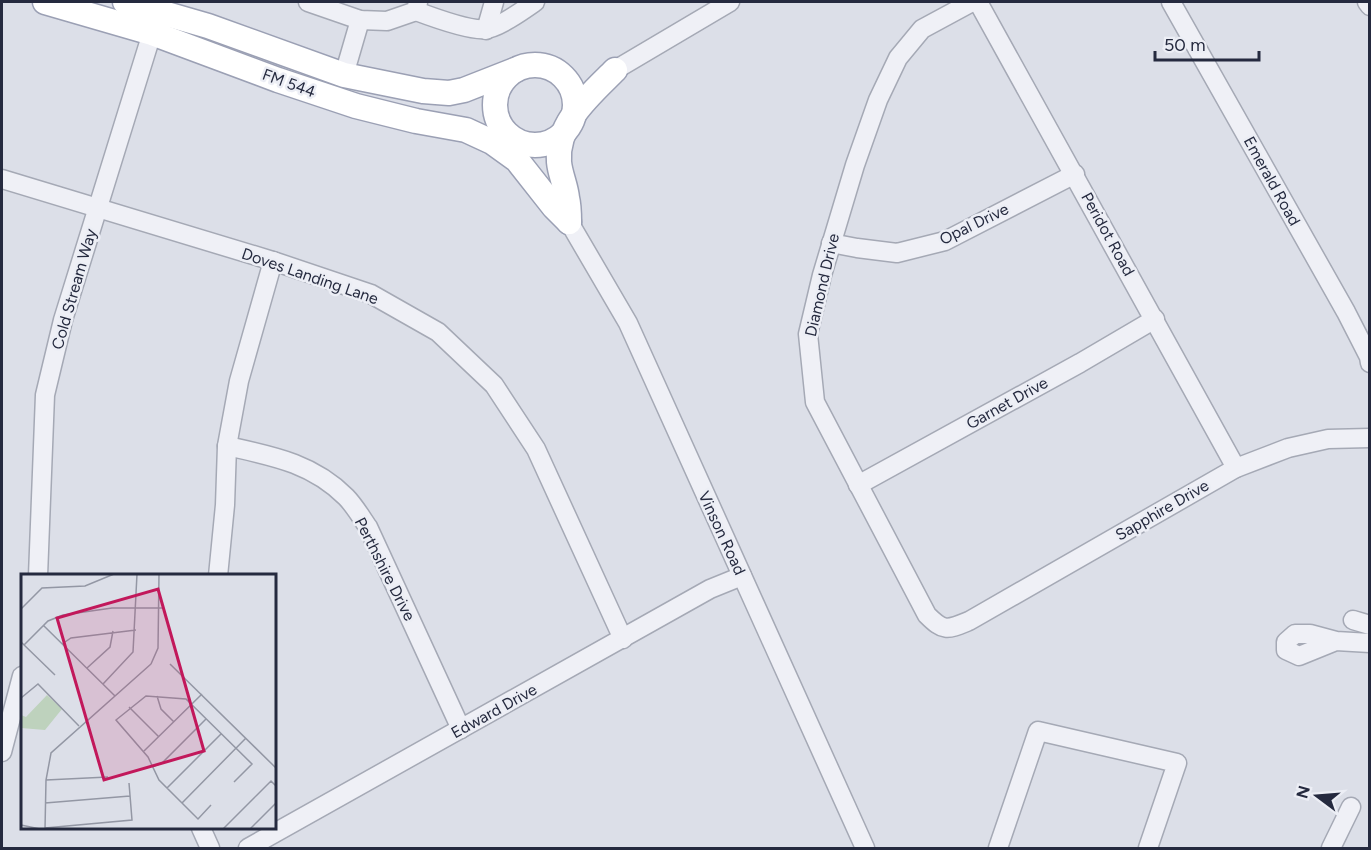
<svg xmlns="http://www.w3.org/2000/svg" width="1371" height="850" font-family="Figtree,sans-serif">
	<rect width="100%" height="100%" fill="#dcdfe8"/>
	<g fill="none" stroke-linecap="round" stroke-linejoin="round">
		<!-- minor casing -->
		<g stroke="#a5a9b5" stroke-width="21">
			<g id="minor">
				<path d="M 308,2 L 360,20 L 387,21 L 416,11 L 418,2"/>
				<path d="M 972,2 L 922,29 L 898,58 L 878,100 L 855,165 L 822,275 L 808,334 L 815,402 L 927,615 C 944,632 947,630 969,621 L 1236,468 L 1288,448 L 1328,439 L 1370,438"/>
				<path d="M 978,2 L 1236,468"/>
				<path d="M 1171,2 L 1346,312 L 1369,357 L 1370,363"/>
				<path d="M 1367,2 L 1370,6"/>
				<path d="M 416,11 C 432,17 470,31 485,29 C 497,29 525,9 535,2"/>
				<path d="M 486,30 L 494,2"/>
				<path d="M 615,70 L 730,2"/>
				<path d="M 344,75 L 360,20"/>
				<path d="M 2,179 L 273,261 L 371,294 L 438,332 L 494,385 L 536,449 L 623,639"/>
				<path d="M 569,222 L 628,323 L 865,848"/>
				<path d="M 831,243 L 857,248 L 897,253 L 945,241 L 1075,174"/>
				<path d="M 227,446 C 272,456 312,463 346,497 C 354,505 361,517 368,527 L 461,729"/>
				<path d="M 858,485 L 1080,363 L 1155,319"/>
				<path d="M 38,576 L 45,395 L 63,320 L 156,20"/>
				<path d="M 218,576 L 225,505 L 227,446 L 239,381 L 273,261"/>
				<path d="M 1353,620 L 1370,625"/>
				<path d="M 1336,641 L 1299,656 L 1286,650 L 1286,642 L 1295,634 L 1310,634 L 1336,641 L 1370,643"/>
				<path d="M 2,752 L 22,676"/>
				<path d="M 201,828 L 210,848"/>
				<path d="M 248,848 L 710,589 L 742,576"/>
				<path d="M 998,848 L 1038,731 L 1177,763 L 1148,848"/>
				<path d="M 1331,848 L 1351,807"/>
			</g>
		</g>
		<!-- major casing -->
		<g stroke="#9ba0b4" stroke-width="27">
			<g id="major">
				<path d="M 45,2 L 152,33 L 278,80 L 356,106 L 416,121 L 466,130 L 492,142 L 517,160 L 554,207 L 569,222"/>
				<path d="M 125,2 L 208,26 L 344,75 L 423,91 L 449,93 L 464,90 L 515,70"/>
				<circle cx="535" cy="105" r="40"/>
				<path d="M 569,222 C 569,214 569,206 567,198 C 566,186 560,174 559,162 C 556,123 590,95 615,70"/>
			</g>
		</g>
		<!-- minor -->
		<use href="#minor" stroke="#eff0f6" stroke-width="18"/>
		<!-- major -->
		<use href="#major" stroke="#fff" stroke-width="24"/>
	</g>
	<g text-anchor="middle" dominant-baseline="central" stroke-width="5" stroke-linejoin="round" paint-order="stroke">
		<!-- street labels -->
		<g font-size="16" fill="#252a3f" stroke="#eceef5">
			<text transform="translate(289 83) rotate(20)">FM 544</text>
			<text transform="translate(1272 181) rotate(61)">Emerald Road</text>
			<text transform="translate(974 224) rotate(-26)">Opal Drive</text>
			<text transform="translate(1108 234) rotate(61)">Peridot Road</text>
			<text transform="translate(310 276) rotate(19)">Doves Landing Lane</text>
			<text transform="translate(822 285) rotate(-77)">Diamond Drive</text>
			<text transform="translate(74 289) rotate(-74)">Cold Stream Way</text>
			<text transform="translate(1007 403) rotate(-29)">Garnet Drive</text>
			<text transform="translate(1162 510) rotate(-30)">Sapphire Drive</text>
			<text transform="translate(722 533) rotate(65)">Vinson Road</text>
			<text transform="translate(385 569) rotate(63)">Perthshire Drive</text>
			<text transform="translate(494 711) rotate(-29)">Edward Drive</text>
		</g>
	</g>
	<!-- overview -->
	<g transform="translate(21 574)">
		<rect width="255" height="255" fill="#dcdfe8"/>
		<path d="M 26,121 L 41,135 L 24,156 L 0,154 L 0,141 L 5,143 Z" fill="#bed2bd"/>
		<path fill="none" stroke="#9397a4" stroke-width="1.5" d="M 0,35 L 21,14 L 64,12 L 93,0M 22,51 L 94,122M 0,68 L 34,101M 41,70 L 50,64 L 115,56M 3,71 L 27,47 L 42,41 L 91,34 L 141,34M 130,90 L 137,74 L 138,0M 149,90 L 255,194M 66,94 L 89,73 L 92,57M 82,110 L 112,78 L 116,0M 136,122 L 140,135 L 153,148M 0,124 L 17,110 L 58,152M 108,133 L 138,163M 123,177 L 181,120M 131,193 L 141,189 L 185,145M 25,206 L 87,203M 146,214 L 200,160M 24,229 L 109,222M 161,229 L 225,164M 190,231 L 177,245 L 138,206 L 127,183 L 95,146 L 125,122 L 165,125 L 231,190 L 213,208M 0,251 L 19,255M 24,254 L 111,246 L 108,209M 24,255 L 25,206 L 30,179 L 130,90M 202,255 L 250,207 L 255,212M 229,255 L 255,229"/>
		<path fill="#c2185b" fill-opacity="0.15" stroke="#c2185b" stroke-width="3" d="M 137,15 L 183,177 L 83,206 L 36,44 Z"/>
		<rect width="255" height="255" fill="none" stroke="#252a3f" stroke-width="3"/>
	</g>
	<!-- border -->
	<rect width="1371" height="850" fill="none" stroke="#252a3f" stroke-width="6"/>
	<!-- north arrow -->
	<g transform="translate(1317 796) rotate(286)" stroke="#eceef5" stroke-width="4.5" paint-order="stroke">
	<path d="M0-4.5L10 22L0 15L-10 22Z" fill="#252a3f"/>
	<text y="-9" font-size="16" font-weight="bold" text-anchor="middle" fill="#252a3f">N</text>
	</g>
	<!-- scale -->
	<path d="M1155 51v9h104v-9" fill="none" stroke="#252a3f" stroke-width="3"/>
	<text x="1164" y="51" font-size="18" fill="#252a3f" stroke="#eceef5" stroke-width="4.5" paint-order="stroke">50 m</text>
</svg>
